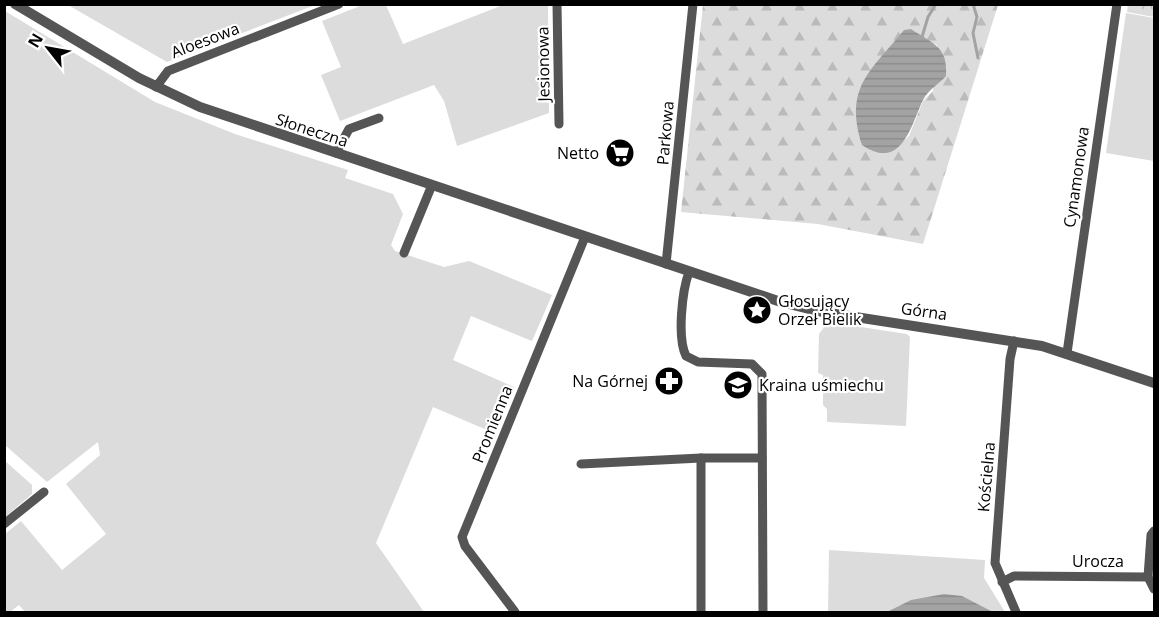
<svg xmlns="http://www.w3.org/2000/svg" width="1159" height="617" font-family="'Open Sans',sans-serif">
	<defs>
		<pattern id="forest-firs" width="22" height="20" patternUnits="userSpaceOnUse" patternTransform="scale(1.5)"><rect width="22" height="20" fill="#dcdcdc"/><path d="M5 1l3.5 6h-7zM16 11l3.5 6h-7z" fill="#bbb"/></pattern>
		<pattern id="park-crowns" width="20" height="18" patternUnits="userSpaceOnUse" patternTransform="scale(1.5)"><rect width="20" height="18" fill="#dcdcdc"/><path d="M2 6a3 3 0 1 1 6 0M12 15a3 3 0 1 1 6 0" fill="none" stroke="#bbb"/></pattern>
		<pattern id="water-rules" width="6" height="5" patternUnits="userSpaceOnUse" patternTransform="scale(1.5)"><rect width="6" height="5" fill="#a3a3a3"/><path d="M0 2.5h6" fill="none" stroke="#8b8b8b"/></pattern>
	</defs>
	<rect width="100%" height="100%" fill="#fff"/>
	<!-- grass -->
	<g fill="#dcdcdc">
		<path d="M 365,4 L 386,5 L 403,44 L 503,5 L 548,5 L 549,113 L 457,146 L 444,101 L 434,85 L 340,121 L 321,75 L 341,67 L 322,21 Z"/>
		<path d="M 68,5 L 315,5 L 167,62 Z"/>
		<path d="M 5,11 L 155,102 L 235,134 L 348,170 L 345,178 L 393,194 L 403,214 L 391,245 L 395,251 L 444,267 L 469,261 L 552,295 L 532,341 L 471,316 L 453,360 L 514,387 L 494,433 L 433,407 L 376,543 L 424,612 L 25,612 L 19,605 L 10,612 L 5,612 L 5,534 L 21,521 L 62,570 L 106,534 L 66,484 L 100,455 L 98,442 L 47,482 L 5,445 Z"/>
		<path d="M 1126,13 L 1154,18 L 1154,161 L 1106,153 Z"/>
		<path d="M 828,322 L 907,334 L 910,337 L 906,426 L 827,422 L 827,409 L 823,405 L 823,375 L 818,373 L 819,334 Z"/>
		<path d="M 4,460 L 32,485 L 32,494 L 5,517 Z"/>
		<path d="M 829,550 L 985,560 L 984,578 L 1005,612 L 828,612 Z"/>
	</g>
	<!-- forest -->
	<path fill="url(#forest-firs)" fill-rule="evenodd" d="M 703,5 L 998,5 L 923,244 L 818,224 L 681,212 ZM 930,42 L 937,45 L 933,91 L 923,101 L 909,136 L 892,151 Z"/>
	<!-- park -->
	<path fill="url(#park-crowns)" d="M 1128,5 L 1154,5 L 1154,17 L 1127,12 Z"/>
	<!-- water -->
	<g fill="url(#water-rules)">
		<path d="M 911,29 C 933,44 948,46 946,76 C 940,83 927,91 923,100 C 911,125 902,172 862,145 C 844,87 870,72 904,30 Z"/>
		<path d="M 944,594 L 962,596 L 993,612 L 887,612 L 911,600 Z"/>
	</g>
	<g fill="none" stroke-linecap="round" stroke-linejoin="round">
		<!-- stream -->
		<g stroke="#a3a3a3" stroke-width="3">
			<path d="M 973,4 L 977,17 L 973,33 L 978,58"/>
			<path d="M 922,37 L 928,17 L 936,4"/>
		</g>
		<!-- minor -->
		<g stroke="#555" stroke-width="9">
			<path d="M 557,4 L 559,124"/>
			<path d="M 156,87 L 168,71 L 339,4"/>
			<path d="M 336,153 L 349,129 L 379,118"/>
			<path d="M 404,253 L 432,185"/>
			<path d="M 666,264 L 693,4"/>
			<path d="M 689,272 C 682,291 677,338 686,356 L 698,362 L 752,364 L 762,374 L 763,612"/>
			<path d="M 1014,341 L 1010,359 L 995,563 L 1016,612"/>
			<path d="M 1067,353 L 1117,4"/>
			<path d="M 581,464 L 701,458"/>
			<path d="M 4,524 L 44,492"/>
			<path d="M 1148,577 L 1154,589"/>
			<path d="M 1002,582 L 1014,576 L 1148,577 L 1151,535 L 1154,531"/>
			<path d="M 515,612 L 465,546 L 462,537 L 585,237"/>
			<path d="M 701,612 L 701,458 L 762,458"/>
		</g>
		<!-- tertiary -->
		<path stroke="#555" stroke-width="10" d="M 15,4 L 139,78 L 200,107 L 781,302 L 817,311 L 1042,346 L 1154,383"/>
	</g>
	<!-- icons -->
	<defs>
		<g id="supermarket-disc" transform="scale(1.5)"><circle r="9.5" fill="#000" stroke="#fff"/><path d="M-6-5.5h2.5l.6 2H6L4.5 2H-2.5L-4.4-4H-6ZM-1.5 3.2a1.3 1.3 0 1 0 .1 0ZM3 3.2a1.3 1.3 0 1 0 .1 0Z" fill="#fff"/></g>
		<g id="sight-disc" transform="scale(1.5)"><circle r="9.5" fill="#000" stroke="#fff"/><path d="M0-6L1.8-2.2L6-1.7L2.9 1.2L3.7 5.4L0 3.3L-3.7 5.4L-2.9 1.2L-6-1.7L-1.8-2.2Z" fill="#fff"/></g>
		<g id="pharmacy-disc" transform="scale(1.5)"><circle r="9.5" fill="#000" stroke="#fff"/><path d="M-2-6h4v4h4v4h-4v4h-4v-4h-4v-4h4Z" fill="#fff"/></g>
		<g id="school-disc" transform="scale(1.5)"><circle r="9.5" fill="#000" stroke="#fff"/><path d="M0-5L7-2L0 1L-7-2ZM-4 1L0 2.5L4 1V4Q0 6-4 4Z" fill="#fff"/></g>
	</defs>
	<g fill-rule="evenodd">
		<use href="#supermarket-disc" x="620" y="153"/>
		<use href="#sight-disc" x="757" y="310"/>
		<use href="#pharmacy-disc" x="669" y="381"/>
		<use href="#school-disc" x="738" y="385"/>
	</g>
	<g text-anchor="middle" dominant-baseline="central" stroke-width="4.5" stroke-linejoin="round" paint-order="stroke">
		<!-- street labels -->
		<g font-size="16" fill="#000" stroke="#fff">
			<text transform="translate(205 40) rotate(-21)">Aloesowa</text>
			<text transform="translate(543 64) rotate(-91)">Jesionowa</text>
			<text transform="translate(312 130) rotate(18)">Słoneczna</text>
			<text transform="translate(665 133) rotate(-85)">Parkowa</text>
			<text transform="translate(1076 177) rotate(-82)">Cynamonowa</text>
			<text transform="translate(924 311) rotate(8)">Górna</text>
			<text transform="translate(492 424) rotate(-68)">Promienna</text>
			<text transform="translate(986 477) rotate(-85)">Kościelna</text>
			<text x="1098" y="561">Urocza</text>
		</g>
		<!-- poi labels -->
		<g font-size="16" fill="#000" stroke="#fff" text-anchor="end">
			<text x="599" y="153">Netto</text>
			<text x="778" y="301" text-anchor="start">Głosujący<tspan x="778" dy="18">Orzeł Bielik</tspan></text>
			<text x="648" y="381">Na Górnej</text>
			<text x="759" y="385" text-anchor="start">Kraina uśmiechu</text>
		</g>
	</g>
	<!-- border -->
	<rect width="1159" height="617" fill="none" stroke="#000000" stroke-width="12"/>
	<!-- north arrow -->
	<g transform="translate(48 48) rotate(301)" stroke="#ffffff" stroke-width="4.5" paint-order="stroke">
	<path d="M0-4.5L10 22L0 15L-10 22Z" fill="#000000"/>
	<text y="-9" font-size="16" font-weight="bold" text-anchor="middle" fill="#000000">N</text>
	</g>
</svg>
